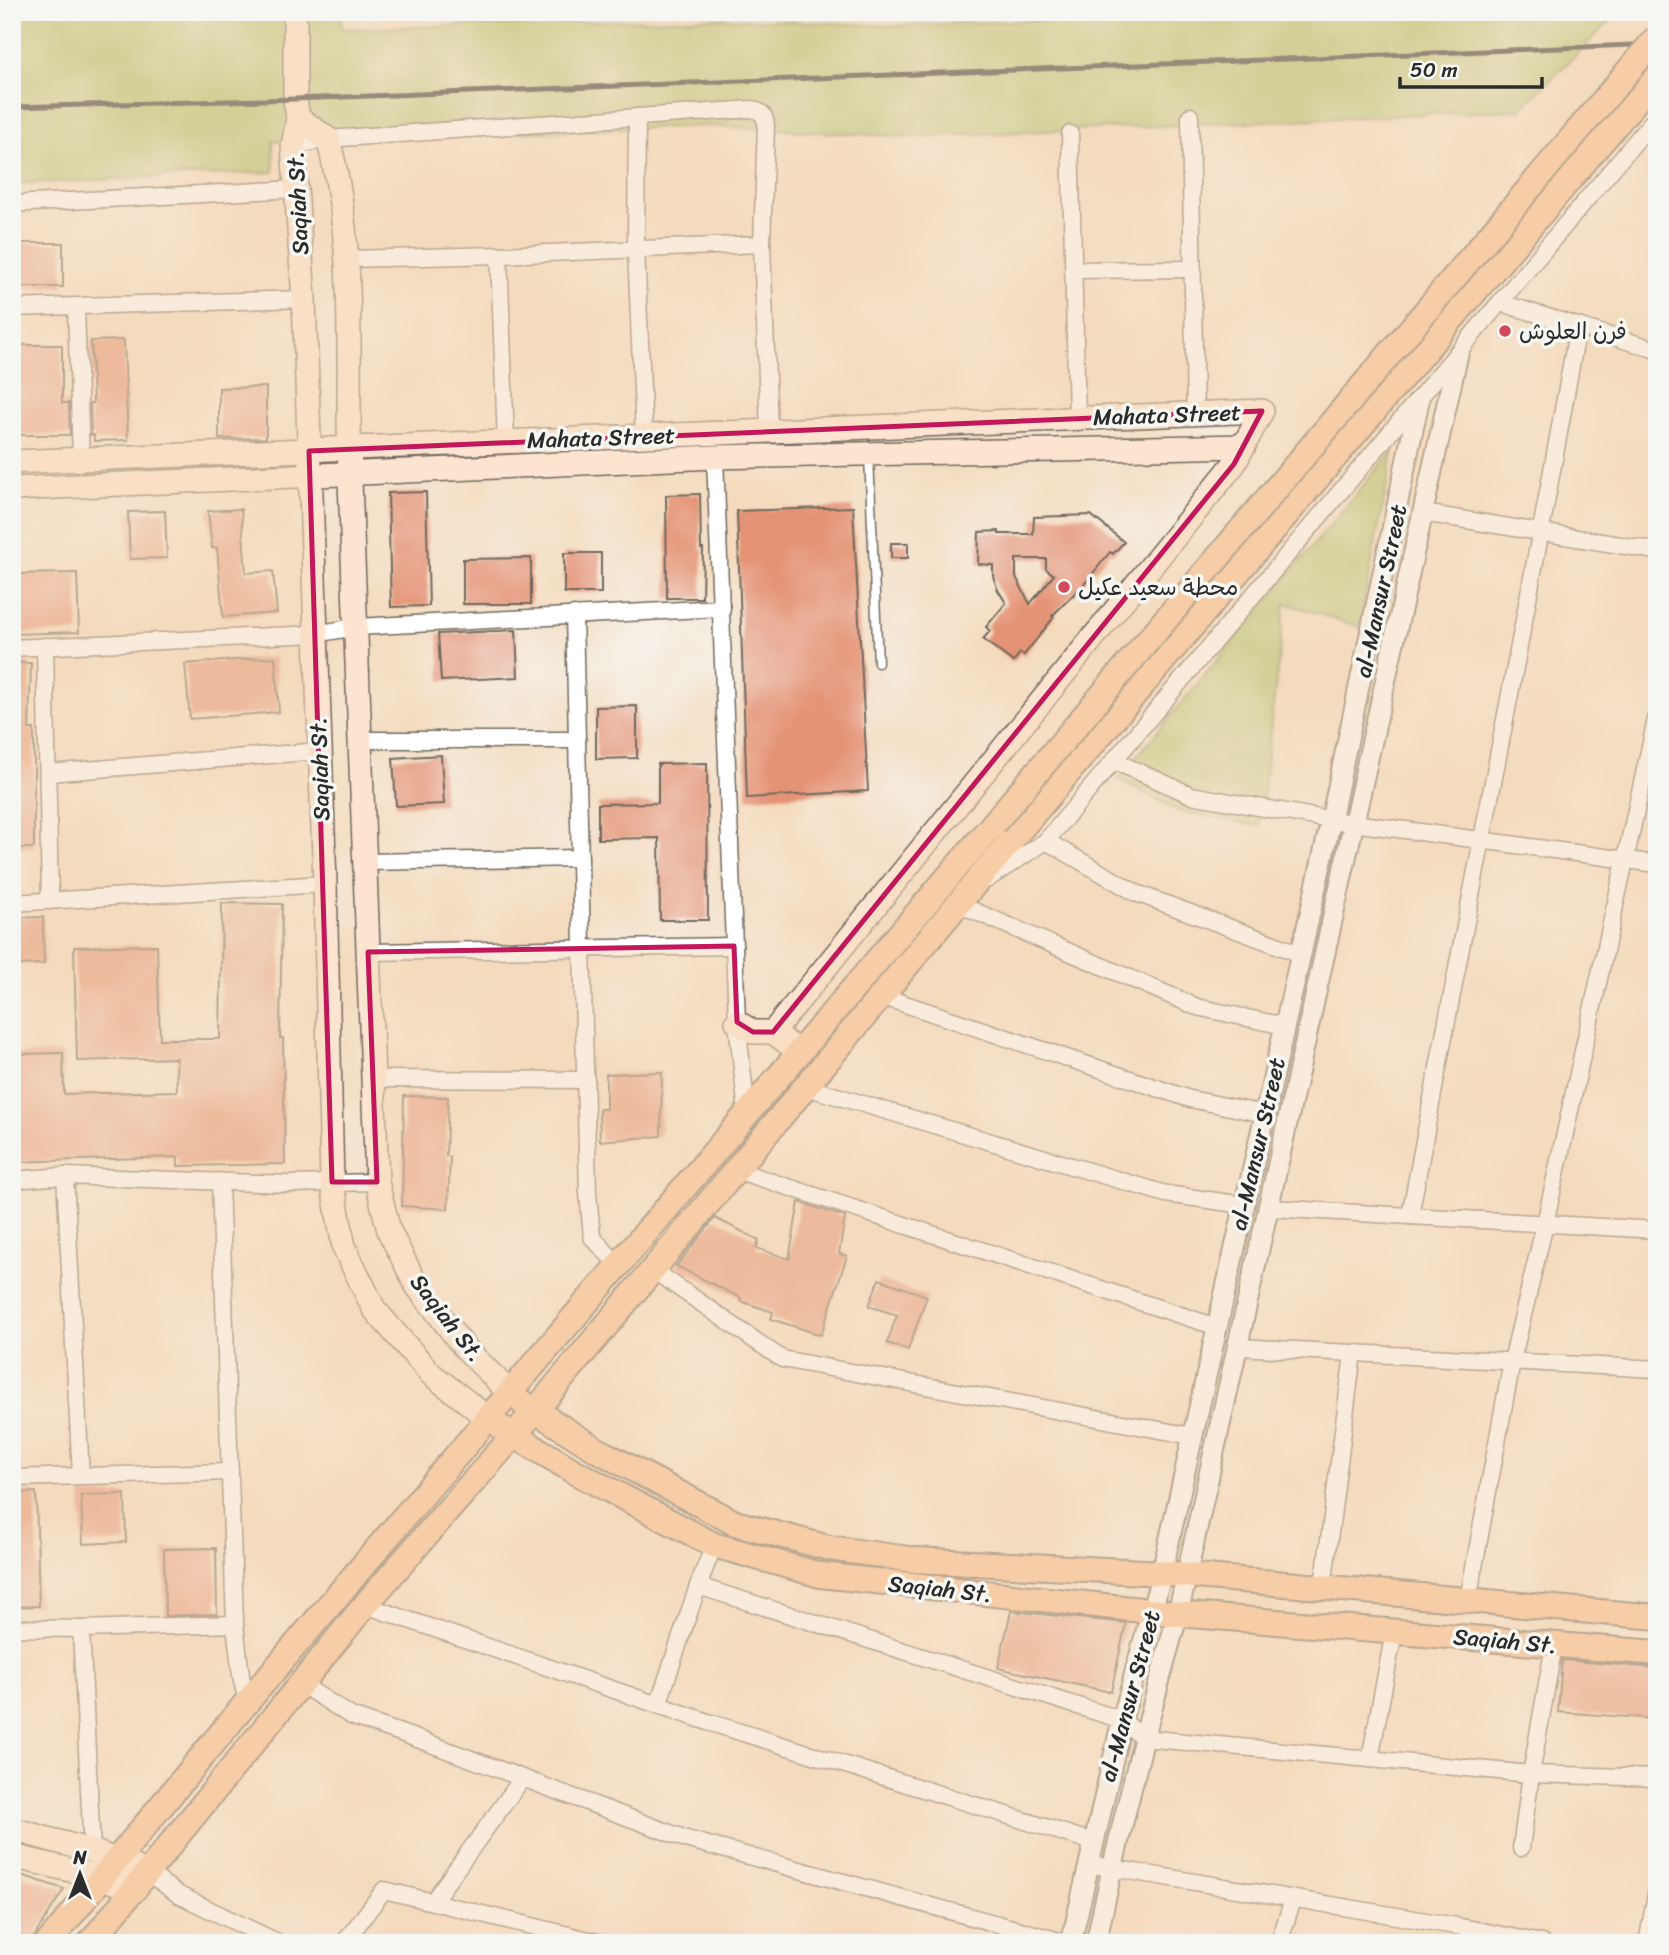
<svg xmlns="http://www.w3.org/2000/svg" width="1669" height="1955" font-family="Sriracha,'Playpen Sans Arabic',sans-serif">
	<rect width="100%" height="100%" fill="#f6f6f2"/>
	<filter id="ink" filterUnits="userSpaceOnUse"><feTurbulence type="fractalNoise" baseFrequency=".0143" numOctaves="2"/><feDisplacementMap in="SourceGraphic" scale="14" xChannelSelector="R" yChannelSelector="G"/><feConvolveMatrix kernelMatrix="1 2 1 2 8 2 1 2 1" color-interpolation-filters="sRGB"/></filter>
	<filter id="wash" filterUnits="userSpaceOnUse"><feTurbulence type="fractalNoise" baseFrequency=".00686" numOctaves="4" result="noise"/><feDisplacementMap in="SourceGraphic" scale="28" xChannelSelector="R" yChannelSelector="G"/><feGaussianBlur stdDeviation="1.57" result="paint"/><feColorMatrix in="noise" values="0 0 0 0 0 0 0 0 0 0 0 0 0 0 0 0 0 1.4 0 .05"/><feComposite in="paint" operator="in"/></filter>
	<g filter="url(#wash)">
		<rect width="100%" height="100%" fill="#f4dbbe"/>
		<!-- green -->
		<g fill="#abc267" stroke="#6b7649" stroke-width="2">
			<path d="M 12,12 L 340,12 L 342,29 L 712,18 L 894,26 L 1230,12 L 1620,12 L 1519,110 L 910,137 L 709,126 L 273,141 L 274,172 L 12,184 Z"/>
			<path d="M 1394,449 L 1359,627 L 1285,603 L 1259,826 L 1178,811 L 1118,779 Z"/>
		</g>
		<g id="blocks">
			<!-- building -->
			<g fill="#e59375" fill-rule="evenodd">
				<rect x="12" y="243" width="51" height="44"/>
				<path d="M 124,340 L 128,440 L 94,441 L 94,435 L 91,435 L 90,403 L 93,403 L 91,341 Z"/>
				<path d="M 12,345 L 62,345 L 62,403 L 69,403 L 70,435 L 12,435 Z"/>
				<path d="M 266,387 L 266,438 L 219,439 L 219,388 Z"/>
				<path d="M 426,492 L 429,606 L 391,607 L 388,493 Z"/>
				<path d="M 700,494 L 701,549 L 703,549 L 702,598 L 667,598 L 666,495 Z"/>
				<path d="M 853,507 L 868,791 L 747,798 L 737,511 Z"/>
				<path d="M 241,509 L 246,573 L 273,571 L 277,613 L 223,617 L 217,548 L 212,548 L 208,511 Z"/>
				<path d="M 165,511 L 167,558 L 130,559 L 128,512 Z"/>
				<path d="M 1091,515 L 1124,542 L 1113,554 L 1110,552 L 1086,582 L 1052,616 L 1054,617 L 1024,655 L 1020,653 L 1013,662 L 983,639 L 990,631 L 986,627 L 1006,603 L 998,590 L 993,576 L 993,565 L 978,564 L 979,532 L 999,531 L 999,534 L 1033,534 L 1034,517 ZM 1016,559 L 1046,559 L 1046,569 L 1054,575 L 1030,604 L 1016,577 Z"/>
				<rect x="891" y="543" width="17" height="15"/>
				<rect x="564" y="553" width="37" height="40"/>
				<path d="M 531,558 L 531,604 L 463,604 L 463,559 Z"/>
				<path d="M 77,573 L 79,632 L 12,634 L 12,574 Z"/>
				<path d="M 516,630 L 518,677 L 441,681 L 438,634 Z"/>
				<path d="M 275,657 L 279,712 L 190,719 L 185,664 Z"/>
				<path d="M 12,663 L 31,663 L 29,729 L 34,729 L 34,848 L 12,848 Z"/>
				<path d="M 637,706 L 637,758 L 596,759 L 596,707 Z"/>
				<path d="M 441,755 L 444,804 L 396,806 L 393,758 Z"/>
				<path d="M 707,763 L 708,920 L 660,920 L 659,838 L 598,839 L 598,804 L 658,803 L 658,764 Z"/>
				<path d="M 222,903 L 282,904 L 280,1038 L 283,1038 L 285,1164 L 178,1166 L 178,1157 L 12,1162 L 12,1054 L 63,1053 L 64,1094 L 177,1091 L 176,1058 L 77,1061 L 74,947 L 157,945 L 160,1039 L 220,1039 Z"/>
				<path d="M 43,917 L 44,964 L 12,965 L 12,918 Z"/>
				<path d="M 662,1072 L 661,1136 L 600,1141 L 599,1109 L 606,1109 L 606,1074 Z"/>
				<path d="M 404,1096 L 448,1097 L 446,1156 L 450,1157 L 448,1209 L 402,1206 Z"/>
				<path d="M 799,1202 L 845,1217 L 839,1254 L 847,1256 L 821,1335 L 771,1319 L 773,1312 L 740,1301 L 741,1298 L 676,1266 L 715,1218 L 759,1240 L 756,1248 L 789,1259 Z"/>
				<path d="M 879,1279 L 927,1296 L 908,1350 L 887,1343 L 897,1315 L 869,1306 Z"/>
				<path d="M 36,1492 L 39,1606 L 12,1607 L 12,1493 Z"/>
				<path d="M 125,1494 L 126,1542 L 83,1544 L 81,1495 Z"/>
				<path d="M 216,1548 L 217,1614 L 165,1616 L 164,1549 Z"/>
				<path d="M 1011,1611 L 1126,1623 L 1111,1692 L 998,1668 Z"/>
				<path d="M 1562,1660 L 1657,1668 L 1657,1719 L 1558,1712 Z"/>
				<path d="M 12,1872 L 64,1889 L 30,1943 L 12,1943 Z"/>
			</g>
		</g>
	</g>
	<g filter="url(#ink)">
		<use href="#blocks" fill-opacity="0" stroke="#71695e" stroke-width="2"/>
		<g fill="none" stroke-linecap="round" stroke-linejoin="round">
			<!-- service casing -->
			<g stroke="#71695e" stroke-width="11">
				<path id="service" d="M 869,456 L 878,663"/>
			</g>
			<!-- minor casing -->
			<g stroke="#71695e" stroke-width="19">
				<g id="minor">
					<path d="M 1190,116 L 1195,414"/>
					<path d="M 637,117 L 636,248 L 644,436"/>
					<path d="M 1070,134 L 1077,419"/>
					<path d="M 293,146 L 328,139 L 752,109 C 762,112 765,115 766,125 L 762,244 L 769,431"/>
					<path d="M 12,204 L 296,189"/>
					<path d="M 348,259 L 499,255"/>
					<path d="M 1073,270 L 1193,269"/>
					<path d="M 1501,303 L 1657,350"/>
					<path d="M 76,307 L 81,460"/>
					<path d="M 12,308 L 304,299"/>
					<path d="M 506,442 L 499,255 L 762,244"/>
					<path d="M 715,457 L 737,1022 L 747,1113"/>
					<path d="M 1423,513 L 1657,551"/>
					<path d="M 574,615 L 588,1193 L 592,1237 L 618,1265"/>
					<path d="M 45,646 L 50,901"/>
					<path d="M 12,648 L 315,634 L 356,627 L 722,608"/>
					<path d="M 360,740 L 577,740"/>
					<path d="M 1114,761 L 1191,795 L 1331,820 L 1657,864"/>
					<path d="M 48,773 L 320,751"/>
					<path d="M 1046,841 L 1136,893 L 1301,954"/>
					<path d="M 365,862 L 580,858"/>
					<path d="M 986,880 L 1046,841 L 1651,123 L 1657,123"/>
					<path d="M 12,903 L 325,884"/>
					<path d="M 958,904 L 1197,1007 L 1284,1026"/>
					<path d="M 368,952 L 734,946"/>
					<path d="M 881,996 L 1190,1099 L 1265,1114"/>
					<path d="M 373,1079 L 586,1080"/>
					<path d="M 806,1087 L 1166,1194 L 1244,1205"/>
					<path d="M 736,1170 L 1217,1327"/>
					<path d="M 65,1176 L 81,1476"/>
					<path d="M 12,1180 L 65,1176 L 288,1184 L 377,1182"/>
					<path d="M 220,1181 L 235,1624 L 241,1676 L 247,1702"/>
					<path d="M 1269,1208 L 1657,1230"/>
					<path d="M 1410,1216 C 1465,919 1526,624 1578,326"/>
					<path d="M 653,1270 L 782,1359 L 1192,1436"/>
					<path d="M 1238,1347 L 1657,1369"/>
					<path d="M 12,1478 L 230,1472"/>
					<path d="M 698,1586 L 1122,1720 L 1143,1738 L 1531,1774 L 1657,1778"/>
					<path d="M 1323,1587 L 1353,1353"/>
					<path d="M 1468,1600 L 1512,1361 L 1545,1224 L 1657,715"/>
					<path d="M 365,1605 L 708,1722 L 1093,1842"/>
					<path d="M 12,1628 L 81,1629 L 235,1624"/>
					<path d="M 81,1629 L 92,1851"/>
					<path d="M 301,1684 L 351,1716 L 412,1737 L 686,1839 L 1067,1943"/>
					<path d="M 658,1705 L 698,1586 L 714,1545"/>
					<path d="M 1370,1759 L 1394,1632"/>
					<path d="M 1521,1848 L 1531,1774 L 1554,1645"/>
					<path d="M 1088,1864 L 1456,1926 L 1542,1943"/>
					<path d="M 147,1872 L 179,1895 L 279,1943"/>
					<path d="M 433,1901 L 522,1779"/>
					<path d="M 344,1943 L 384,1890 L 601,1943"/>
					<path d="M 1279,1943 L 1293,1899"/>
					<path d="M 1647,1943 L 1657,1889"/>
				</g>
			</g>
			<!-- tertiary casing -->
			<g stroke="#71695e" stroke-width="23">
				<g id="tertiary">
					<path d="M 1071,1943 L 1122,1720 L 1162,1573 L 1331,820 L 1419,401"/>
					<path d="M 1096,1943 C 1119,1832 1147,1723 1178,1614 L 1458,354"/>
				</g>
			</g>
			<!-- secondary casing -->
			<g stroke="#71695e" stroke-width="26">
				<g id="secondary">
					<path d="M 295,12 L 295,99 L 298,118 L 293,146 L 304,299 L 325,884 L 332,1182 L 344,1247 L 374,1309 L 431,1374 L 488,1418"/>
					<path d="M 298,118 L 328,139 C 358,250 346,367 350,481 C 359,715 368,948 377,1182 L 389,1231 L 417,1286 L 464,1347 L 510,1393"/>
					<path d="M 12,462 L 1262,411 L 1234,464 L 773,1032"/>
					<path d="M 12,489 L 715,457 L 1244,446"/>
					<path d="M 737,1022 L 753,1032 L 773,1032 L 799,1052"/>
					<path d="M 12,1829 L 92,1851 L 147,1872"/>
					<path d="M 12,1856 L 100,1877 L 135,1890"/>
				</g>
			</g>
			<!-- primary casing -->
			<g stroke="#71695e" stroke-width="28">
				<g id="primary">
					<path d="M 523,1403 L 597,1450 L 735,1523 L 829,1548 L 916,1560 L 1162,1573 L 1657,1617"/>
					<path d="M 502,1428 L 577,1473 L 714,1545 L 820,1575 L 1178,1614 L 1657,1653"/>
					<path d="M 48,1943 L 247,1702 L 994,823"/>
					<path d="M 90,1943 L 365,1605 L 534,1412 L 1013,838 L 1657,76"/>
				</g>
			</g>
			<!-- service -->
			<use href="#service" stroke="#fff" stroke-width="8"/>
			<!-- minor -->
			<use href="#minor" stroke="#fff" stroke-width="16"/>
			<!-- tertiary -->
			<use href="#tertiary" stroke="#fff" stroke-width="19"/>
			<!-- secondary -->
			<use href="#secondary" stroke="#fde4d0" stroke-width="23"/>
			<!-- primary -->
			<use href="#primary" stroke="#f9bc8a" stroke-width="24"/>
			<!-- rail -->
			<path stroke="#2b2b2b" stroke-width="5" d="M 12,107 L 295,99 L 1657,44"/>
			<!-- primary-bridge casing -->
			<g stroke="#71695e" stroke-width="28" stroke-linecap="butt">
				<path id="primary-bridge" d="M 994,823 L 1657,37"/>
			</g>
			<!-- primary-bridge -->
			<use href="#primary-bridge" stroke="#f9bc8a" stroke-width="24"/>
		</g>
	</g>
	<!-- marked area -->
	<path d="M0 0H1669V1955H0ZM 1262,411 L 1234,464 L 773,1032 L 753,1032 L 737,1022 L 734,946 L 368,952 L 377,1182 L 332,1182 L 309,451 Z" fill="#f4dbbe" fill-opacity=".55" fill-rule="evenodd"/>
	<path fill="none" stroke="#c2185b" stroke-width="5" stroke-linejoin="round" d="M 1262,411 L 1234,464 L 773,1032 L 753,1032 L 737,1022 L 734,946 L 368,952 L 377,1182 L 332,1182 L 309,451 Z"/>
	<!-- markers -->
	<g fill="#d1495b" stroke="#f6f6f2" stroke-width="2.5">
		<circle cx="1505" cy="331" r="7"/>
		<circle cx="1064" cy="587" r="7"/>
	</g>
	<g text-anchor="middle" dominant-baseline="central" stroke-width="7" stroke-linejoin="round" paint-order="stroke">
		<!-- street labels -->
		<g font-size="23" fill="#2b2b2b" stroke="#f6f6f2">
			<text transform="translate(298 203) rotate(-93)">Saqiah St.</text>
			<text transform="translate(1167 415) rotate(-2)">Mahata Street</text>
			<text transform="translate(601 438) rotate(-2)">Mahata Street</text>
			<text transform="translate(1381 591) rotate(-78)">al-Mansur Street</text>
			<text transform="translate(320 769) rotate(-92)">Saqiah St.</text>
			<text transform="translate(1258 1144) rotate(-77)">al-Mansur Street</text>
			<text transform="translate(447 1318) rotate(52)">Saqiah St.</text>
			<text transform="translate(940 1589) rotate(6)">Saqiah St.</text>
			<text transform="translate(1505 1641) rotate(5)">Saqiah St.</text>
			<text transform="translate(1130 1696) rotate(-75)">al-Mansur Street</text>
		</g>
		<!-- poi labels -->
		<g font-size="23" fill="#2b2b2b" stroke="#f6f6f2" text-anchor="start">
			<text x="1519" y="331">فرن العلوش</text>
			<text x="1078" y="587">محطة سعيد عكيل</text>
		</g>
	</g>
	<!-- margin -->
	<rect width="1669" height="1955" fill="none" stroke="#f6f6f2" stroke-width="42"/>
	<!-- north arrow -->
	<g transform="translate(80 1874)" stroke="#f6f6f2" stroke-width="5" paint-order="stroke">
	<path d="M0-5L12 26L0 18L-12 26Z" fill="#2b2b2b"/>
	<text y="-10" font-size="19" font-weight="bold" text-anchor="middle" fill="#2b2b2b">N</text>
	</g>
	<!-- scale -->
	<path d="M1400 77v10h142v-10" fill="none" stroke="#2b2b2b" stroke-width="3.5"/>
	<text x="1410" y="77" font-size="21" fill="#2b2b2b" stroke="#f6f6f2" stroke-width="5" paint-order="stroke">50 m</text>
</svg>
